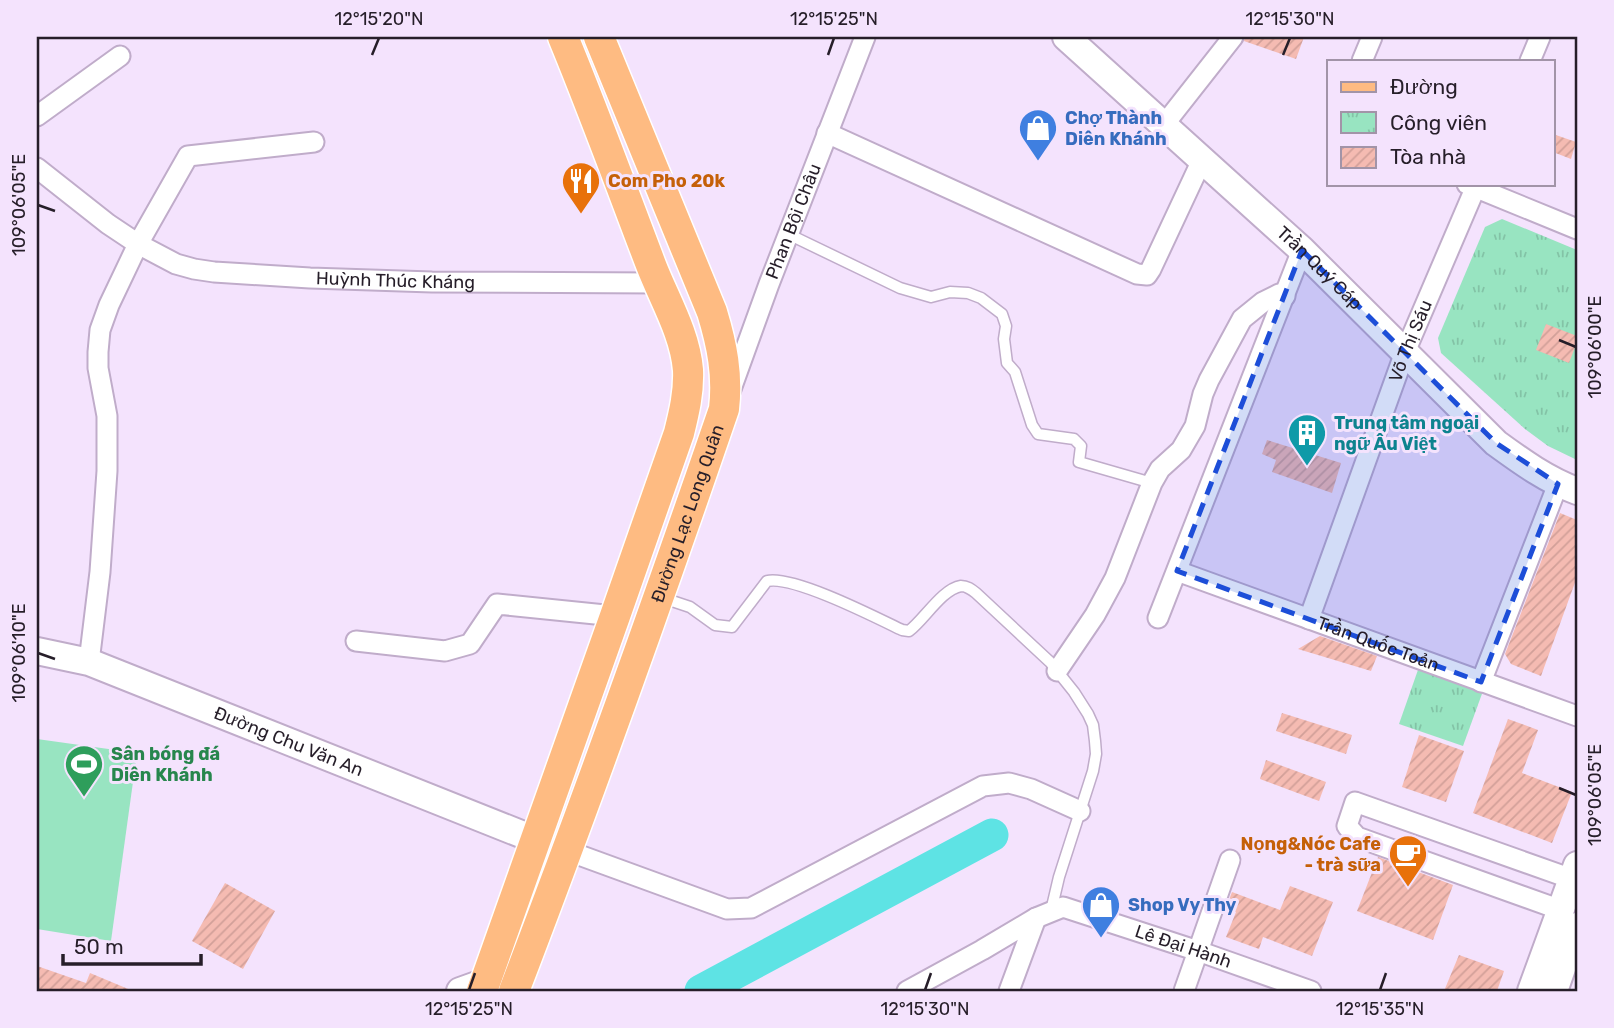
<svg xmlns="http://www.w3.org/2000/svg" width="1614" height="1028" font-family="Rubik,sans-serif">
	<defs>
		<pattern id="park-tufts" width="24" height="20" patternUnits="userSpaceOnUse" patternTransform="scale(1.75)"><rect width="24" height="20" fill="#98e4c1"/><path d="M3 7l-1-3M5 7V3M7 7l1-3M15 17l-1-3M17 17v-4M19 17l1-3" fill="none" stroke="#83c3a6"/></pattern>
		<pattern id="building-hatch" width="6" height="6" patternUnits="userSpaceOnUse" patternTransform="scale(1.75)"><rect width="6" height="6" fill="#f5bbb2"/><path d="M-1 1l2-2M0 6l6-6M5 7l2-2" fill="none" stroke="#d2a099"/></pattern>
	</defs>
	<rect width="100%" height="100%" fill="#f4e3fd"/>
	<!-- grass -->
	<path fill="#98e4c1" d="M 37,739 L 137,753 L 111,941 L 37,929 Z"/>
	<!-- park -->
	<g fill="url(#park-tufts)">
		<path d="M 1502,219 L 1577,250 L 1577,460 L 1548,446 L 1525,429 L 1441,353 L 1438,338 L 1485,227 Z"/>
		<path d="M 1419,667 L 1483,691 L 1463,746 L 1399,724 Z"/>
	</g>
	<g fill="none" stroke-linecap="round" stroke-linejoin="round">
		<!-- river -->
		<path stroke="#5ee3e4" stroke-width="33" d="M 701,991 L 992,835"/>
	</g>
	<!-- building -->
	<g fill="url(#building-hatch)">
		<path d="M 1245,37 L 1304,37 L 1296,59 L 1244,41 Z"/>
		<path d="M 1553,134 L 1576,142 L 1571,159 L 1553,152 Z"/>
		<path d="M 1546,324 L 1577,336 L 1577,342 L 1569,363 L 1536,350 Z"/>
		<path d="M 1267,440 L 1341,463 L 1332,493 L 1272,472 L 1276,460 L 1262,454 Z"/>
		<path d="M 1560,513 L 1577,520 L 1577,577 L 1541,676 L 1511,664 L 1505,654 Z"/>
		<path d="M 1320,636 L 1377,656 L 1371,671 L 1298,649 Z"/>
		<path d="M 1282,713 L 1352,735 L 1346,754 L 1276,731 Z"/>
		<path d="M 1508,719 L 1538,730 L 1522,773 L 1572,792 L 1552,843 L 1473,813 Z"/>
		<path d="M 1419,735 L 1464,751 L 1446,802 L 1402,787 Z"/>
		<path d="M 1266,760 L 1326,782 L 1319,801 L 1260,779 Z"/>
		<path d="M 1378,857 L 1453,885 L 1433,940 L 1357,911 Z"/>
		<path d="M 225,883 L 275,911 L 243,969 L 192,941 Z"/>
		<path d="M 1290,886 L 1333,902 L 1312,956 L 1263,937 L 1259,949 L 1226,937 L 1236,912 L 1226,908 L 1232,892 L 1280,910 Z"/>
		<path d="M 1459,955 L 1504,971 L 1497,991 L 1444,991 Z"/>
		<path d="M 37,966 L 86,983 L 90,973 L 133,991 L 37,991 Z"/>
	</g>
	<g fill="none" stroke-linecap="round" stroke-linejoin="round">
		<!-- lane casing -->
		<g stroke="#c0acca" stroke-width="13">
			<g id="lane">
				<path d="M 788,234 L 900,288 L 931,297 L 950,292 L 968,293 L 981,298 L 1002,314 L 1006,326 L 1004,339 L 1007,363 L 1015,372 L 1032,425 L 1038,434 L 1074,439 L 1081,446 L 1079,462 L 1152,483"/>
				<path d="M 663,598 L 690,607 L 715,625 L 732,627 L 767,581 C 793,575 875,617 902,630 L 909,631 C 924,620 942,589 961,586 C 967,586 971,589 976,593 L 1050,662 L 1074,692 L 1088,714 L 1093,725 L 1095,741 L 1096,754 L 1093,771 L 1059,877 L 1051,911"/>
			</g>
		</g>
		<!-- street casing -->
		<g stroke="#c0acca" stroke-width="23">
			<g id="street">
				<path d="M 1362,61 L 1372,37"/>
				<path d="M 1530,61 L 1540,37"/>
				<path d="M 37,116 L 120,56"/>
				<path d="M 1163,126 L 1233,37"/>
				<path d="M 827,133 L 1137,274 L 1147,275 L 1151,269 L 1202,160"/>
				<path id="s1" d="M 37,168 L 108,224 L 138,244 L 176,264 L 194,269 L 214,272 L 310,278 L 432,282 L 658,283"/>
				<path d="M 1467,184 L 1577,229"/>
				<path id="s2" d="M 730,392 L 769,284 L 865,37"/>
				<path id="s3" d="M 1177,571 L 1577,716"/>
				<path d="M 1158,618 L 1302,250"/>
				<path id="s4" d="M 1309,619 L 1405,352 L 1477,184"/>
				<path d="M 356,641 L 445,651 L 470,644 L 497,604 L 615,616"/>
				<path d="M 89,662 L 100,572 L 107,471 L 107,416 L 98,368 L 98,352 L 100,330 L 109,305 L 138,244 L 188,156 L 314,142"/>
				<path d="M 1057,671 L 1095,615 L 1115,578 L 1152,483 L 1160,469 L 1181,450 L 1195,426 L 1203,394 L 1209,380 L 1242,319 L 1263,302 L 1279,294 L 1285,296"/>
				<path d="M 1481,682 L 1558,484"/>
				<path d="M 568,851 L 727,909 L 751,908 L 983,786 L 1009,783 L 1031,789 L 1080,811"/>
				<path d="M 1561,910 L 1357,837 L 1347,826 L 1355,802 L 1572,879"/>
				<path id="s5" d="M 907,991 L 982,950 L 1036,918 L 1063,907 L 1198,951 L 1311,991"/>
				<path d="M 1009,991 L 1036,918"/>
				<path d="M 1184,991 L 1230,860"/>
			</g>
		</g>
		<!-- secondary casing -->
		<g stroke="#c0acca" stroke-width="30">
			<g id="secondary">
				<path id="s6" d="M 1066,37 L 1302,250 L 1496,443 C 1522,462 1547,480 1577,491"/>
				<path id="s7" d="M 37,651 L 89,662 L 536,840"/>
				<path d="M 460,991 L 485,982"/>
				<path d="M 1531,991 L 1577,865"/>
				<path d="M 1554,991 L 1577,926"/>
			</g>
		</g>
		<!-- primary casing -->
		<g stroke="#fff" stroke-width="33">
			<g id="primary">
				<path d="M 482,991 L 615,616 L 679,433 C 684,413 689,392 688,370 C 685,333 664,299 651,265 C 622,189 594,112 563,37"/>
				<path id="s8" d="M 514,991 C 588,798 657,604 724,409 C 728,375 722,345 712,312 L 599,37"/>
			</g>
		</g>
		<!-- lane -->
		<use href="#lane" stroke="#fff" stroke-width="10"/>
		<!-- street -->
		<use href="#street" stroke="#fff" stroke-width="19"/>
		<!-- secondary -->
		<use href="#secondary" stroke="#fff" stroke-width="26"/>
		<!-- primary -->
		<use href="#primary" stroke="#febb82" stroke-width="30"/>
	</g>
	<!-- marked area -->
	<path fill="#1d4ed8" fill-opacity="0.2" stroke="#1d4ed8" stroke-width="5" stroke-dasharray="14 9" stroke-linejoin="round" d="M 1302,250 L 1496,443 L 1558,484 L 1481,682 L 1177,571 Z"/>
	<!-- ticks -->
	<path fill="none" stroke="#261e29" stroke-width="2.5" d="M 372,55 L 379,38M 828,55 L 834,38M 1283,55 L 1290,38M 38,205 L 55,211M 1559,340 L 1576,347M 38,653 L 55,659M 1559,788 L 1576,795M 469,990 L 475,973M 925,990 L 931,973M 1380,990 L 1386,973"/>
	<!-- icons -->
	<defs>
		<g id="shop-pin" transform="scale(2.0125)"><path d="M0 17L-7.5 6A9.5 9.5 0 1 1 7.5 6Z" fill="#3f7fe0" stroke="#f4e3fd"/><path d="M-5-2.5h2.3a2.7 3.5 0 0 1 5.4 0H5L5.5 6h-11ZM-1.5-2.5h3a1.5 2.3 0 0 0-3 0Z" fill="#fff"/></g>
		<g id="restaurant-pin" transform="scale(2.0125)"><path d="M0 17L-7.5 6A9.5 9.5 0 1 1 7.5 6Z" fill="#e8710a" stroke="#f4e3fd"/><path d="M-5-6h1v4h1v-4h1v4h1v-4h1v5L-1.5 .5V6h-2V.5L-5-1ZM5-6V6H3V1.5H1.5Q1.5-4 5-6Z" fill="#fff"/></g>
		<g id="building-pin" transform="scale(2.0125)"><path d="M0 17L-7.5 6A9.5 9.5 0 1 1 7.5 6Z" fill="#0f9aa8" stroke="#f4e3fd"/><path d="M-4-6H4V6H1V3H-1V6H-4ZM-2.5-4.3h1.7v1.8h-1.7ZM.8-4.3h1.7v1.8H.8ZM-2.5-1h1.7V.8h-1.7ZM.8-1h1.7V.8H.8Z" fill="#fff"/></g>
		<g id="stadium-pin" transform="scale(2.0125)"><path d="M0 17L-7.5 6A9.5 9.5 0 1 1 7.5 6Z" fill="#2e9e5b" stroke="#f4e3fd"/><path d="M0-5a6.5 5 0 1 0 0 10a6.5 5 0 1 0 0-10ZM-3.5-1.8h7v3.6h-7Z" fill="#fff"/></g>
		<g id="cafe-pin" transform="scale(2.0125)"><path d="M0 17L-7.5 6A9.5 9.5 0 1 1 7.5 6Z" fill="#e8710a" stroke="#f4e3fd"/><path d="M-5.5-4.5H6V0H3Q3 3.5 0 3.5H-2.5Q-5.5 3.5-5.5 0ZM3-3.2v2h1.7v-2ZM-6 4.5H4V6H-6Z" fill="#fff"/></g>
	</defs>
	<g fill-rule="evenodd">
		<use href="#shop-pin" x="1038" y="128"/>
		<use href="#restaurant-pin" x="581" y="181"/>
		<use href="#building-pin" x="1307" y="433"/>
		<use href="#stadium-pin" x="84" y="764"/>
		<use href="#cafe-pin" x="1408" y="854"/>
		<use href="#shop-pin" x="1101" y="905"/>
	</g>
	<g text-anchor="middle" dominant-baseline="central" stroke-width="6" stroke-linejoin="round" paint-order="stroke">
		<!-- shop labels -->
		<g font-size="18" font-weight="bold" fill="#366cbe" stroke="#f4e3fd" text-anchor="start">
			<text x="1065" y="118">Chợ Thành<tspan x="1065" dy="21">Diên Khánh</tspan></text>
			<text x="1128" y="905">Shop Vy Thy</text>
		</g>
		<!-- food labels -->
		<g font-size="18" font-weight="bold" fill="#c56008" stroke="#f4e3fd" text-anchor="start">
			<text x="608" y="181">Com Pho 20k</text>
			<text x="1381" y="844" text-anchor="end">Nọng&amp;Nóc Cafe<tspan x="1381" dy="21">- trà sữa</tspan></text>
		</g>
		<!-- street labels -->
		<g font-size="18" fill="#261e29" stroke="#f4e3fd">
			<text stroke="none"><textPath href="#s2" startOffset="182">Phan Bội Châu</textPath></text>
			<text stroke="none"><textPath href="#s6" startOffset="343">Trần Quý Cáp</textPath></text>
			<text stroke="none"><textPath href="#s1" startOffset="390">Huỳnh Thúc Kháng</textPath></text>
			<text stroke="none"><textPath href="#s4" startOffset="296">Võ Thị Sáu</textPath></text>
			<text stroke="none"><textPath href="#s8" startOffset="508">Đường Lạc Long Quân</textPath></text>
			<text stroke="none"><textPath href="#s3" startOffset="214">Trần Quốc Toản</textPath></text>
			<text stroke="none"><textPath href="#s7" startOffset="268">Đường Chu Văn An</textPath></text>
			<text stroke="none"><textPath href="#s5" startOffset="304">Lê Đại Hành</textPath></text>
		</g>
		<!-- culture labels -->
		<g font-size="18" font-weight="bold" fill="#0d838f" stroke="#f4e3fd" text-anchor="start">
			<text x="1334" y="423">Trung tâm ngoại<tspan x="1334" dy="21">ngữ Âu Việt</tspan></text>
		</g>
		<!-- leisure labels -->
		<g font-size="18" font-weight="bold" fill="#27864d" stroke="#f4e3fd" text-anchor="start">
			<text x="111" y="754">Sân bóng đá<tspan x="111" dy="21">Diên Khánh</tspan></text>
		</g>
	</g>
	<!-- border -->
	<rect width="1614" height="1028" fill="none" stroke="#f4e3fd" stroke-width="77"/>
	<!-- legend -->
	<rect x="1327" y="60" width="228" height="126" fill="#f4e3fd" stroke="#a294a8" stroke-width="2"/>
	<rect x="1341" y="82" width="35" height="10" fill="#febb82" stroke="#a294a8" stroke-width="2"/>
	<text x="1390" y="94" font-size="21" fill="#261e29">Đường</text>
	<rect x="1341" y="112" width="35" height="21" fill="url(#park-tufts)" stroke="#a294a8" stroke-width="2"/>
	<text x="1390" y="130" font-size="21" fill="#261e29">Công viên</text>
	<rect x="1341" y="147" width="35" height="21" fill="url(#building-hatch)" stroke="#a294a8" stroke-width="2"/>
	<text x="1390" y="164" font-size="21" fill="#261e29">Tòa nhà</text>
	<!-- scale -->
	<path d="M63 954v10h138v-10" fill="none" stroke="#261e29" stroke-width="3.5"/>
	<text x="74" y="954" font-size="21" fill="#261e29" stroke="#f4e3fd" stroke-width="5" paint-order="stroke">50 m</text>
	<rect x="38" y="38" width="1538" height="952" fill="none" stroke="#261e29" stroke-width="2.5"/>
	<g font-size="18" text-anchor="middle" fill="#261e29">
		<text x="379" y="25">12°15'20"N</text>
		<text x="834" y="25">12°15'25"N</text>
		<text x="1290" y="25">12°15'30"N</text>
		<text transform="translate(19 205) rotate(-90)" y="6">109°06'05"E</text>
		<text transform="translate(1595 347) rotate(-90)" y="6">109°06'00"E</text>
		<text transform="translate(19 653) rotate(-90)" y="6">109°06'10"E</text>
		<text transform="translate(1595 795) rotate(-90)" y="6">109°06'05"E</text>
		<text x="469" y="1015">12°15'25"N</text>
		<text x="925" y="1015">12°15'30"N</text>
		<text x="1380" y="1015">12°15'35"N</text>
	</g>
</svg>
